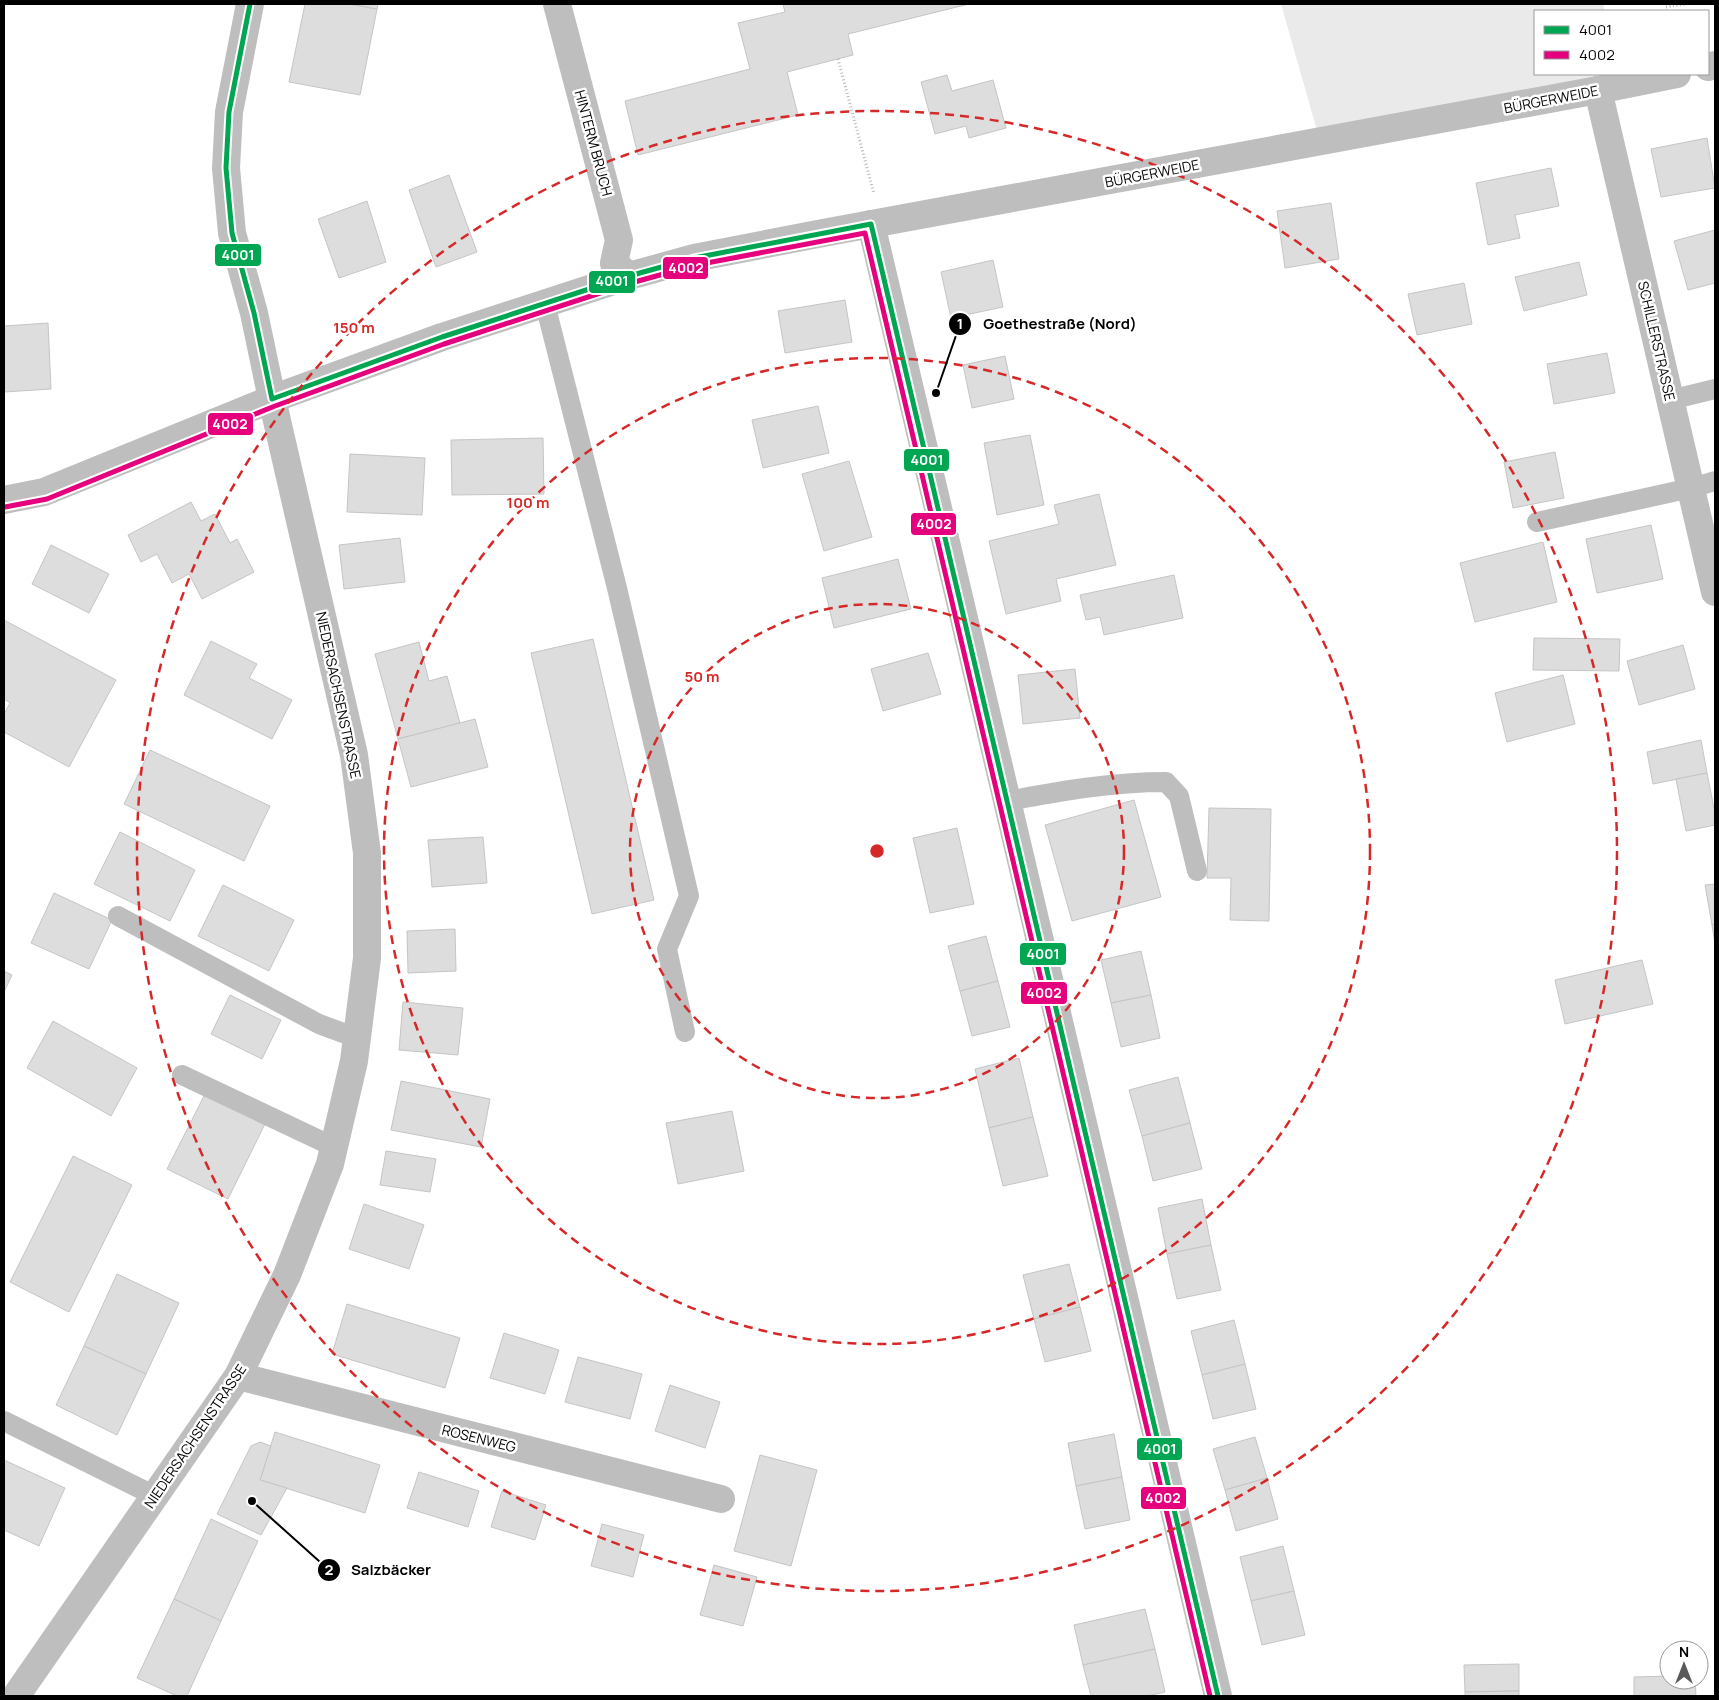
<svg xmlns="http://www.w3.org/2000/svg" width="1719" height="1700" font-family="Manrope,sans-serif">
	<rect width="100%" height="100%" fill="#fff"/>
	<!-- green -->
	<path fill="#eaeaea" d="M 1281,4 L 1603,4 L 1605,11 L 1535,11 L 1535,74 L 1623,74 L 1320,141 Z"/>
	<!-- building -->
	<g fill="#ddd" stroke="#c5c5c5">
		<path d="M 305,4 L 349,4 L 377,9 L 360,95 L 289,82 Z"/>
		<path d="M 349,4 L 378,4 L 377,9 Z"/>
		<path d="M 783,4 L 969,4 L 848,34 L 853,55 L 787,72 L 798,115 L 638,155 L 625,101 L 750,69 L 738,23 L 785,12 Z"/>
		<path d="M 947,75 L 952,91 L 993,80 L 1006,128 L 969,138 L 966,126 L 935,134 L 921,82 Z"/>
		<path d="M 1707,138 L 1715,188 L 1661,197 L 1651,149 Z"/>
		<path d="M 1551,168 L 1559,206 L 1515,215 L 1520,238 L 1488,245 L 1476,183 Z"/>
		<path d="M 449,175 L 477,252 L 436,267 L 409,190 Z"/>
		<path d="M 367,201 L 386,262 L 339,278 L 318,219 Z"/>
		<path d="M 1331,203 L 1339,259 L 1285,268 L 1277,211 Z"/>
		<path d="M 1715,230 L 1715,283 L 1688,290 L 1674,241 Z"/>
		<path d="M 993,260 L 1003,307 L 951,318 L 941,272 Z"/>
		<path d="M 1579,262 L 1587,295 L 1524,311 L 1515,277 Z"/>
		<path d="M 1464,283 L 1472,324 L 1417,335 L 1408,294 Z"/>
		<path d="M 845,300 L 852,342 L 785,353 L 778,311 Z"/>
		<path d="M 48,323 L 51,389 L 4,392 L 4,326 Z"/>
		<path d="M 1607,353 L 1615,393 L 1554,404 L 1547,364 Z"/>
		<path d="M 1005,356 L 1014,399 L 972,408 L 963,365 Z"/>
		<path d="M 818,406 L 829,453 L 763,468 L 752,420 Z"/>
		<path d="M 1030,435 L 1044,505 L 997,515 L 984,443 Z"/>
		<path d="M 543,438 L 544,494 L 452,495 L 451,440 Z"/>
		<path d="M 1555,452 L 1564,498 L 1513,508 L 1504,462 Z"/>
		<path d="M 350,454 L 425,458 L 422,515 L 347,512 Z"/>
		<path d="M 849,461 L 872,537 L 824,551 L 802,474 Z"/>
		<path d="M 1099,494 L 1116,565 L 1056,579 L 1061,601 L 1006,614 L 989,541 L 1059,524 L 1054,505 Z"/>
		<path d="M 191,502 L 201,521 L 215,514 L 230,543 L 237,539 L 254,572 L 202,599 L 189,574 L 172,583 L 157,554 L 141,562 L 128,535 Z"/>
		<path d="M 1651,525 L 1663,579 L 1597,593 L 1586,539 Z"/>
		<path d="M 400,538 L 405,582 L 344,589 L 339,545 Z"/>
		<path d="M 1543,542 L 1557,602 L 1475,622 L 1460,563 Z"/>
		<path d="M 51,545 L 109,574 L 89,613 L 32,584 Z"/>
		<path d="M 898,559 L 911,609 L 834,628 L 822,578 Z"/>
		<path d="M 1174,575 L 1183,618 L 1104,635 L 1100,617 L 1086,620 L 1080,595 Z"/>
		<path d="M 4,620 L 116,680 L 69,767 L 4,732 L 4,714 L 10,703 L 4,699 Z"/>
		<path d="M 1534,638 L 1620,639 L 1619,671 L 1533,670 Z"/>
		<path d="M 593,639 L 654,900 L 592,914 L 531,653 Z"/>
		<path d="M 211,641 L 257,664 L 249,678 L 292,700 L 272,739 L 184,695 Z"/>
		<path d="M 419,642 L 429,681 L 447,676 L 460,723 L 398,739 L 375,654 Z"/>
		<path d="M 1683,645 L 1695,689 L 1639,705 L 1627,661 Z"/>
		<path d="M 928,653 L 941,694 L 883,711 L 871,669 Z"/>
		<path d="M 1075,669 L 1080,718 L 1023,724 L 1018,675 Z"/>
		<path d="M 1563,675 L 1575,724 L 1507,742 L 1495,693 Z"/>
		<path d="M 475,719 L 488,767 L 411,787 L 398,739 Z"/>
		<path d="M 1701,740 L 1707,773 L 1653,784 L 1647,752 Z"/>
		<path d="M 150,750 L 270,806 L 244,861 L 124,804 Z"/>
		<path d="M 1707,773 L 1715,813 L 1715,825 L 1686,831 L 1676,779 Z"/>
		<path d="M 1134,800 L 1161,897 L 1072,921 L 1045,825 Z"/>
		<path d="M 1209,808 L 1271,809 L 1269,921 L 1230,920 L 1231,878 L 1207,878 Z"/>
		<path d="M 957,828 L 974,904 L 930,913 L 913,838 Z"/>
		<path d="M 120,832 L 195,870 L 170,921 L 94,884 Z"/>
		<path d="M 483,837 L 487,883 L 432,887 L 428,840 Z"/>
		<path d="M 1715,884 L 1715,924 L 1712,925 L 1705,885 Z"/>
		<path d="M 223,885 L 294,920 L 269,971 L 198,936 Z"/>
		<path d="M 54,893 L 112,920 L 89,969 L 31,943 Z"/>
		<path d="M 1715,924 L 1715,944 L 1712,925 Z"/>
		<path d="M 455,929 L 456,971 L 408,973 L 407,931 Z"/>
		<path d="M 986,936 L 998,981 L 960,991 L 948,946 Z"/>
		<path d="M 1141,951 L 1151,995 L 1111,1003 L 1101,960 Z"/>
		<path d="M 1642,960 L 1653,1004 L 1565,1024 L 1555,980 Z"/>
		<path d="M 4,971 L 12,975 L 4,992 Z"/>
		<path d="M 998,981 L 1010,1027 L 972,1036 L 960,991 Z"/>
		<path d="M 230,995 L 281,1020 L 262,1059 L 211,1034 Z"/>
		<path d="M 1151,995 L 1160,1038 L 1121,1047 L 1111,1003 Z"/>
		<path d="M 403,1002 L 463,1008 L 458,1055 L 399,1050 Z"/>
		<path d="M 53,1021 L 137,1068 L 111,1116 L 27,1068 Z"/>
		<path d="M 1019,1058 L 1033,1117 L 989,1128 L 975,1069 Z"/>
		<path d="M 1178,1077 L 1190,1123 L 1142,1136 L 1129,1090 Z"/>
		<path d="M 401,1081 L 490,1099 L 481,1147 L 391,1130 Z"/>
		<path d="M 205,1094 L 265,1124 L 228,1199 L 167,1169 Z"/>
		<path d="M 732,1111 L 744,1171 L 678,1184 L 666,1123 Z"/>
		<path d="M 1033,1117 L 1048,1176 L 1003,1186 L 989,1128 Z"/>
		<path d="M 1190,1123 L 1202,1169 L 1153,1181 L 1142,1136 Z"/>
		<path d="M 386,1151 L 436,1159 L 430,1192 L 380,1185 Z"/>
		<path d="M 73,1156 L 132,1185 L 69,1312 L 10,1282 Z"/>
		<path d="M 1202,1199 L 1211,1245 L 1167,1254 L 1158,1208 Z"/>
		<path d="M 364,1204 L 424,1225 L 409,1269 L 349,1249 Z"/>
		<path d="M 1211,1245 L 1221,1290 L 1177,1299 L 1167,1254 Z"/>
		<path d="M 1069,1264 L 1080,1307 L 1034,1319 L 1023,1275 Z"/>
		<path d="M 117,1274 L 179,1303 L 146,1374 L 84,1346 Z"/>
		<path d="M 347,1304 L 460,1338 L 445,1388 L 332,1354 Z"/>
		<path d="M 1080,1307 L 1091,1351 L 1045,1362 L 1034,1319 Z"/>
		<path d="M 1234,1320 L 1245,1364 L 1202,1375 L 1191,1331 Z"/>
		<path d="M 504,1333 L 559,1350 L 545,1394 L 490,1378 Z"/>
		<path d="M 84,1346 L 146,1374 L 117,1435 L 56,1405 Z"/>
		<path d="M 578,1357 L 642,1374 L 630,1419 L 565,1402 Z"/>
		<path d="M 1245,1364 L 1256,1409 L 1213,1419 L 1202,1375 Z"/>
		<path d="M 670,1385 L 720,1402 L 705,1448 L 655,1431 Z"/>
		<path d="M 275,1432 L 380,1465 L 365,1513 L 260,1480 Z"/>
		<path d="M 1114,1434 L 1122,1477 L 1076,1486 L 1068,1443 Z"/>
		<path d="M 1255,1437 L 1267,1478 L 1225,1490 L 1213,1449 Z"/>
		<path d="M 260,1442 L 271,1446 L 260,1480 L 287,1488 L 261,1535 L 217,1514 L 251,1446 Z"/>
		<path d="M 760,1455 L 817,1470 L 791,1566 L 734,1551 Z"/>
		<path d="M 4,1460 L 65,1488 L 39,1546 L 4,1530 Z"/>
		<path d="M 419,1472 L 479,1491 L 468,1527 L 407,1508 Z"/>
		<path d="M 1122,1477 L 1130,1520 L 1085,1529 L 1076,1486 Z"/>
		<path d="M 1267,1478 L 1278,1519 L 1236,1531 L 1225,1490 Z"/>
		<path d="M 502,1491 L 546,1505 L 535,1540 L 491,1527 Z"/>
		<path d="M 211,1519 L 258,1541 L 221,1621 L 174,1599 Z"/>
		<path d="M 602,1524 L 644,1535 L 633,1577 L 591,1566 Z"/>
		<path d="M 1283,1546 L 1294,1591 L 1251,1601 L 1240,1557 Z"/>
		<path d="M 714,1565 L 757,1577 L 743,1626 L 700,1615 Z"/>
		<path d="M 1294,1591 L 1305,1635 L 1262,1645 L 1251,1601 Z"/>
		<path d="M 174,1599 L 221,1621 L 187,1696 L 177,1696 L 137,1678 Z"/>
		<path d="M 1145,1609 L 1155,1649 L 1083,1665 L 1074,1625 Z"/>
		<path d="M 1155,1649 L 1165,1692 L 1147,1696 L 1091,1696 L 1083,1665 Z"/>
		<path d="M 1519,1664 L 1519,1691 L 1465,1692 L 1464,1665 Z"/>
		<path d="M 1669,1676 L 1669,1680 L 1695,1680 L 1696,1696 L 1634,1696 L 1634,1677 Z"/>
		<path d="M 1519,1691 L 1519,1696 L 1465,1696 L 1465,1692 Z"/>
	</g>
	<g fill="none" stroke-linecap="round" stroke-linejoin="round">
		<!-- path -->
		<g stroke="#b8b8b8" stroke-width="3" stroke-dasharray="1 2.5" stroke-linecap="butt">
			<path d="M 1666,7 L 1685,4"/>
			<path d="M 838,59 L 874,194"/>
		</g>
		<!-- service -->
		<g stroke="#bebebe" stroke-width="20">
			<path d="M 545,304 L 617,588 L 689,896 L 667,949 L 685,1032"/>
			<path d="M 1670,400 L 1715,389"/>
			<path d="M 1537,522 L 1691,488 L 1715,481"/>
			<path d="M 1008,801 C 1060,791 1112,782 1166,782 L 1179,796 L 1197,871"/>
			<path d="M 118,916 L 319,1024 L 357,1038"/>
			<path d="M 182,1075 L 334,1147"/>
			<path d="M 4,1421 L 155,1496"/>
		</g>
		<!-- minor -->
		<g stroke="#bebebe" stroke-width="28">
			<path d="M 557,4 L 619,240 L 614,263 L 629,276"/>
			<path d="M 1708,67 L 1715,65"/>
			<path d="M 1598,90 L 1715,592"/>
			<path d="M 871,224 L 1218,1696"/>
			<path d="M 4,500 L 44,492 L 272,399 L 442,337 L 629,276 L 694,258 L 823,233 L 1598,90 L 1677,74"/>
			<path d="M 238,1376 L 721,1499"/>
			<path d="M 16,1696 L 238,1376 L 287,1275 L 330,1164 L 354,1061 L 367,958 L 367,853 L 354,755 L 272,399 L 254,313 L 232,233 L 226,168 L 229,112 L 250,4"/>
		</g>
		<!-- bus-1 casing -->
		<g stroke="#fff" stroke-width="9">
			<path id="bus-1" d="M 250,4 L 229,112 L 226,168 L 232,233 L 254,313 L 272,399 L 442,337 L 629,276 L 694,258 L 871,224 L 1218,1696"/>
		</g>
		<!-- bus-2 casing -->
		<g stroke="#fff" stroke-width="9">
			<path id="bus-2" d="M 5,507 L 47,499 L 275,406 L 444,344 L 631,283 L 696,265 L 865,233 L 1210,1696"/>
		</g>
		<!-- bus-1 -->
		<use href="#bus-1" stroke="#00a651" stroke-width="5"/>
		<!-- bus-2 -->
		<use href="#bus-2" stroke="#e5007d" stroke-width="5"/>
	</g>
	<!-- distance rings -->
	<g fill="none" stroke="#d62828" stroke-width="2.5" stroke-dasharray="9 6">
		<circle cx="877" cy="851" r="247"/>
		<circle cx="877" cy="851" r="493"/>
		<circle cx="877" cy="851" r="740"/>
	</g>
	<g text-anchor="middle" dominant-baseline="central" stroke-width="5" stroke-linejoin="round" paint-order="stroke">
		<!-- street labels -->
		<g font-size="14" fill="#000" stroke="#fff">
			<text transform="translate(1551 99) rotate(-11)">BÜRGERWEIDE</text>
			<text transform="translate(594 143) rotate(75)">HINTERM BRUCH</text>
			<text transform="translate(1152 173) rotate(-11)">BÜRGERWEIDE</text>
			<text transform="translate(1657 341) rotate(77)">SCHILLERSTRASSE</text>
			<text transform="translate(339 695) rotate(78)">NIEDERSACHSENSTRASSE</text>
			<text transform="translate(195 1436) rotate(-56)">NIEDERSACHSENSTRASSE</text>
			<text transform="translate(479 1438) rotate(14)">ROSENWEG</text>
		</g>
	</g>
	<circle cx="877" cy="851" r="8" fill="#d62828" stroke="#fff" stroke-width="2.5"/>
	<g font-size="15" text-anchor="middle" font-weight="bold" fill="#d62828" stroke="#fff" stroke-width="5" stroke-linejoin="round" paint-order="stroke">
		<text x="354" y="333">150 m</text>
		<text x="528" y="508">100 m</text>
		<text x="702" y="682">50 m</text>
	</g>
	<!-- callouts -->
	<path fill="none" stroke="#000" stroke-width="2" d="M936 393L960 324M252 1501L329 1570"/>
	<g fill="#000" stroke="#fff" stroke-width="2">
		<circle cx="936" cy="393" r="5"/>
		<circle cx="252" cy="1501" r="5"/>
		<circle cx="960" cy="324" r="12"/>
		<circle cx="329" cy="1570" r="12"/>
	</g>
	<g font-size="15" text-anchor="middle" font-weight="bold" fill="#fff">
		<text x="960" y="329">1</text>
		<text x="329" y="1575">2</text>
	</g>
	<g font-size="15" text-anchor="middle" font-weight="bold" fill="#000" stroke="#fff" stroke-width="5" stroke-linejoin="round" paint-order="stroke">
		<text x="1060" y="329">Goethestraße (Nord)</text>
		<text x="391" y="1575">Salzbäcker</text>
	</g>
	<g stroke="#fff" stroke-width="2">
		<rect x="214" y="243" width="48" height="24" rx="5" fill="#00a651"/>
		<rect x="662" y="256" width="47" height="24" rx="5" fill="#e5007d"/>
		<rect x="588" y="270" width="48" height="24" rx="5" fill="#00a651"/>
		<rect x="207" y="412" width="47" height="24" rx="5" fill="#e5007d"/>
		<rect x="903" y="448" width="47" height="24" rx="5" fill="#00a651"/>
		<rect x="910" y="512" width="47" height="24" rx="5" fill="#e5007d"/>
		<rect x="1019" y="942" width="48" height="24" rx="5" fill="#00a651"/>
		<rect x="1020" y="981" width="48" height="24" rx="5" fill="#e5007d"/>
		<rect x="1136" y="1437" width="47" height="24" rx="5" fill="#00a651"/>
		<rect x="1140" y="1486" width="47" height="24" rx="5" fill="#e5007d"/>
	</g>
	<g font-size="14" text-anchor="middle" font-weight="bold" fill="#fff">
		<text x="238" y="260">4001</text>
		<text x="686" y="273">4002</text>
		<text x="612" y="286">4001</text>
		<text x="230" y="429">4002</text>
		<text x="927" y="465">4001</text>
		<text x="934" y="529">4002</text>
		<text x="1043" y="959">4001</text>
		<text x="1044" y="998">4002</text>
		<text x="1160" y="1454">4001</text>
		<text x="1163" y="1503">4002</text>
	</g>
	<!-- border -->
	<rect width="1719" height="1700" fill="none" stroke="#000000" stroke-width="10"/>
	<!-- legend -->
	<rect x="1534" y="10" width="175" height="65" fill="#ffffff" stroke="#999999"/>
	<rect x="1544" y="26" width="25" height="8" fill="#00a651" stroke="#999999"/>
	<text x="1579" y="35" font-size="15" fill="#000000">4001</text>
	<rect x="1544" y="51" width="25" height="8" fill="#e5007d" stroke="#999999"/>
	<text x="1579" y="60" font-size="15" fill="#000000">4002</text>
	<!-- north arrow -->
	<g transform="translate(1684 1665)"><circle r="24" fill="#ffffff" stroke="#999999"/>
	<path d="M0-4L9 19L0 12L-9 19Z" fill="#595959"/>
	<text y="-8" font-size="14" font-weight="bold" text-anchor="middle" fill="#000000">N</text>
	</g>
</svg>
